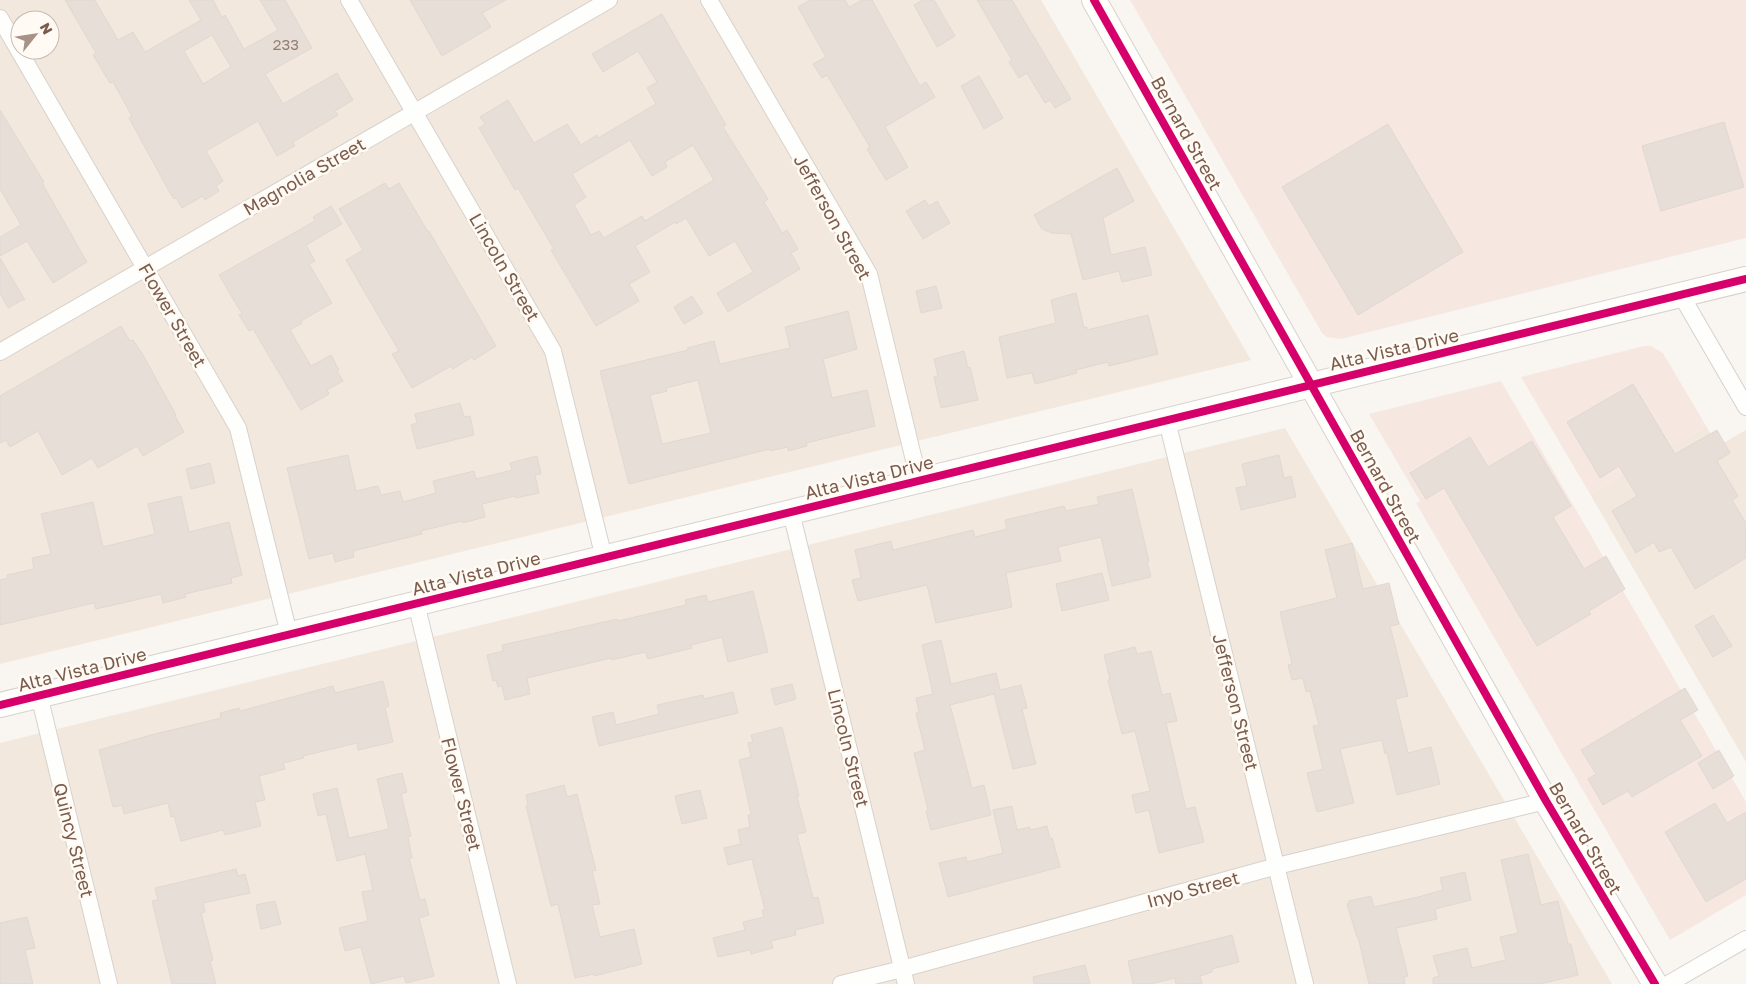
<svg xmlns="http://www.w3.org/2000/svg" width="1746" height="984" font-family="'Golos Text',sans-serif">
	<rect width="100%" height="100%" fill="#f9f5f0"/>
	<!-- residential -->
	<g fill="#f2e8de" fill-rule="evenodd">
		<path d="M 0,0 L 1041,0 L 1251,360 L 0,664 ZM 20,20 L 50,20 L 50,50 L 20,50 Z"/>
		<path d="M 1706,426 L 1718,446 L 1746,430 L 1746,762 L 1590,494 Z"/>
		<path d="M 1285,428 L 1612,984 L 0,984 L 0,743 Z"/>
	</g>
	<!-- commercial -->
	<g fill="#f6e8e1">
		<path d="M 1130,0 L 1746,0 L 1746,238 L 1341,339 L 1327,337 L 1322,333 Z"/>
		<path d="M 1644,346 L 1651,346 L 1663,353 L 1706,426 L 1590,494 L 1521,377 Z"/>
		<path d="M 1501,381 L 1746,802 L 1746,895 L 1670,940 L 1416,503 L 1420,501 L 1369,414 Z"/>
	</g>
	<!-- building -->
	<g fill="#e6ded7" stroke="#e2d8d2" fill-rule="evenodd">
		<path d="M 65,0 L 95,0 L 118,40 L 133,32 L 145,52 L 201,20 L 189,0 L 213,0 L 222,17 L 225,15 L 244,49 L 278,30 L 260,0 L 285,0 L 312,48 L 265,74 L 283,104 L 337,73 L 353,100 L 335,111 L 338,115 L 293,142 L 295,146 L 277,156 L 258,121 L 206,151 L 223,181 L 216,186 L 219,191 L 205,200 L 203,196 L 182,208 L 176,198 L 174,199 L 170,193 L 129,118 L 132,116 L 113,82 L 110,83 L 93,55 L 96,53 ZM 212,35 L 231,67 L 203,84 L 184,51 Z"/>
		<path d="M 410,0 L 506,0 L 482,13 L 491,27 L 442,56 Z"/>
		<path d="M 810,0 L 845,0 L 849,7 L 862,0 L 872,0 L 920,86 L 926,82 L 935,97 L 885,127 L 908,167 L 886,180 L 867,149 L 870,147 L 827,75 L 822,78 L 813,64 L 826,57 L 798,7 Z"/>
		<path d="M 923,0 L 934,0 L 955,36 L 937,47 L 914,5 Z"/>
		<path d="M 977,0 L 1012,0 L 1071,99 L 1055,108 L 1050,100 L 1045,103 L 1027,73 L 1019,78 L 1009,62 L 1012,60 Z"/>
		<path d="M 662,14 L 726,125 L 723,127 L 768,199 L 764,202 L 782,233 L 787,230 L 798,249 L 791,253 L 800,269 L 728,312 L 717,293 L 753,272 L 735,241 L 709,256 L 686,218 L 676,224 L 675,222 L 635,246 L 650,272 L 629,284 L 639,301 L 596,326 L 551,250 L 554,249 L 518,188 L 515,190 L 479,128 L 485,124 L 480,117 L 508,100 L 534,143 L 567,124 L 581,145 L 597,135 L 598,138 L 656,104 L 647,88 L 657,82 L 638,51 L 603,72 L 592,54 ZM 630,140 L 652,176 L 667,167 L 665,162 L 693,145 L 714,180 L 645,221 L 642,216 L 604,238 L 599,231 L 591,235 L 574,205 L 586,197 L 572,174 Z"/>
		<path d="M 979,76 L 1003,118 L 984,129 L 961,86 Z"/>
		<path d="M 0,110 L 44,182 L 42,183 L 87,262 L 53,283 L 27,241 L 0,256 L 0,237 L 21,225 L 0,189 Z"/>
		<path d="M 1724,122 L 1744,187 L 1661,211 L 1642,146 Z"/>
		<path d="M 1388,124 L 1463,252 L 1358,315 L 1282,187 Z"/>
		<path d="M 1117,168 L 1134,201 L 1103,218 L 1111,255 L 1145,247 L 1152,275 L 1122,282 L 1119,271 L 1083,280 L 1071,234 L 1052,233 L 1042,229 L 1034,215 Z"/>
		<path d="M 385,183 L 389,189 L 399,183 L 428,232 L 429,231 L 496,346 L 474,360 L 472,357 L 453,369 L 451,366 L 412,388 L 392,354 L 399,351 L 346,260 L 363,250 L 339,209 Z"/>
		<path d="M 925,200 L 929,206 L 937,201 L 950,223 L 923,239 L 906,211 Z"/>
		<path d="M 331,206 L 342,224 L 306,245 L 315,261 L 309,264 L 332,303 L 301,321 L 302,323 L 290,330 L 311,366 L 331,355 L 339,370 L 337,371 L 343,381 L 327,390 L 329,394 L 301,410 L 253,329 L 249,331 L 239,315 L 242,314 L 219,275 L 315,221 L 313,217 Z"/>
		<path d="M 0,258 L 25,300 L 22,300 L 8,308 L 0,293 Z"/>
		<path d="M 936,286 L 942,308 L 921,313 L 916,291 Z"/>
		<path d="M 1076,293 L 1084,328 L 1087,327 L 1087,330 L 1148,315 L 1158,354 L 1109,366 L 1108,362 L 1076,370 L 1077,373 L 1035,384 L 1032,373 L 1007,378 L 999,337 L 1056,323 L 1051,300 Z"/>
		<path d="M 692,296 L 703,313 L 684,324 L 674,307 Z"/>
		<path d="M 848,311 L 857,349 L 823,359 L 832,398 L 867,390 L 875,426 L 806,443 L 807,446 L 788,451 L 788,447 L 770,451 L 770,449 L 629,484 L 600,371 L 688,350 L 687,348 L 714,341 L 720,364 L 790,348 L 785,327 ZM 698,380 L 711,433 L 662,444 L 650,395 L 667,391 L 666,388 Z"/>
		<path d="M 121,326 L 130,341 L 133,340 L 143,355 L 176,415 L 175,416 L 184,432 L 143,456 L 137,446 L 98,468 L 92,458 L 62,475 L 38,431 L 10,447 L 6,440 L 0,443 L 0,396 Z"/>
		<path d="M 964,351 L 968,368 L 970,367 L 978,400 L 941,408 L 934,377 L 938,376 L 934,359 Z"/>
		<path d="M 1633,384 L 1675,454 L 1717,430 L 1730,453 L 1717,461 L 1738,496 L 1732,500 L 1746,523 L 1746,558 L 1695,589 L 1671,547 L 1659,552 L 1654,542 L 1636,553 L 1612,511 L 1637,496 L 1619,466 L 1600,478 L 1567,422 Z"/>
		<path d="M 460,403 L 464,417 L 470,416 L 474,435 L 417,449 L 411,425 L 417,423 L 415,414 Z"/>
		<path d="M 1470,437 L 1488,467 L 1532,441 L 1571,506 L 1553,517 L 1584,569 L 1606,556 L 1625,589 L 1589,611 L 1591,614 L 1537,646 L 1444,488 L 1426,499 L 1410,473 Z"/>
		<path d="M 348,455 L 356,491 L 378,486 L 381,495 L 400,491 L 403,502 L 436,493 L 433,481 L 474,471 L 476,479 L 512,470 L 510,463 L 537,456 L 541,474 L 535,475 L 539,493 L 516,498 L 515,496 L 482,504 L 485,517 L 463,523 L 462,521 L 421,531 L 422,534 L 353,551 L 354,557 L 335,562 L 333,553 L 309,559 L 287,468 Z"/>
		<path d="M 1279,455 L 1284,478 L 1291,476 L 1296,497 L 1241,510 L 1236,488 L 1247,486 L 1242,464 Z"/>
		<path d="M 210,463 L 215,483 L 191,489 L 186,469 Z"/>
		<path d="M 1132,489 L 1149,561 L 1147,562 L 1151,577 L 1112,586 L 1101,537 L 1058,547 L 1061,561 L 1006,573 L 1012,607 L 936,623 L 927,585 L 858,601 L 852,580 L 861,578 L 855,550 L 891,541 L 893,550 L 973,530 L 975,537 L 1007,529 L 1005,520 L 1064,506 L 1066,511 L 1099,504 L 1097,497 Z"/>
		<path d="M 181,496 L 189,532 L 229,522 L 242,575 L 231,578 L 232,583 L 185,594 L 186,597 L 163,603 L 161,594 L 96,609 L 94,603 L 0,625 L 0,580 L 8,578 L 7,575 L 34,569 L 32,558 L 51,554 L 41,514 L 93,502 L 103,547 L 155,534 L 148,504 Z"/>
		<path d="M 1352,543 L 1363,589 L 1389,583 L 1399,624 L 1390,626 L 1408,696 L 1395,699 L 1408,753 L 1431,747 L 1440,784 L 1397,795 L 1387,753 L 1385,754 L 1382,740 L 1340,749 L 1354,803 L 1317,812 L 1307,773 L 1323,769 L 1313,726 L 1319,725 L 1310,691 L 1306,692 L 1303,678 L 1292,680 L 1288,665 L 1292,664 L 1280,612 L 1337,598 L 1325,550 Z"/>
		<path d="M 1102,573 L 1109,600 L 1062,611 L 1056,584 Z"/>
		<path d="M 753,591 L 768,652 L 728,662 L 722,637 L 691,645 L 692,648 L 648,659 L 645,652 L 612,660 L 611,658 L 527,678 L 530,694 L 505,700 L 502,686 L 498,687 L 496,680 L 493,681 L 487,655 L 503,651 L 502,645 L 617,619 L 618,621 L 686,605 L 685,600 L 706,595 L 708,602 Z"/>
		<path d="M 1713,615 L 1732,646 L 1713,657 L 1695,626 Z"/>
		<path d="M 941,640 L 951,684 L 996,673 L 1000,690 L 1021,685 L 1027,708 L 1022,709 L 1036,764 L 1013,769 L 994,694 L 950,705 L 972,788 L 984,785 L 991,815 L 931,830 L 926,811 L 928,810 L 914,753 L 925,750 L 916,713 L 919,712 L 916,698 L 933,694 L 922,645 Z"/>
		<path d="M 1135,647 L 1137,654 L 1151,651 L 1162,695 L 1170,693 L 1177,721 L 1166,723 L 1175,762 L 1186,809 L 1195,807 L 1204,842 L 1159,853 L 1149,810 L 1136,813 L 1132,795 L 1150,791 L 1135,731 L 1122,734 L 1108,680 L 1110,679 L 1104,655 Z"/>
		<path d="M 383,681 L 389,706 L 385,708 L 393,742 L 358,750 L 357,743 L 303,756 L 304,758 L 283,763 L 285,769 L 259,776 L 265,800 L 255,802 L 261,826 L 225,835 L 223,830 L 181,841 L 174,816 L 171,817 L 168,803 L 124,814 L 122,805 L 113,807 L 99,750 L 151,735 L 221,718 L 220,713 L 239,708 L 240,711 L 333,686 L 335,693 Z"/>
		<path d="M 792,684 L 796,699 L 775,705 L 771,689 Z"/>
		<path d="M 1685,688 L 1698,710 L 1680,720 L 1702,756 L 1632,797 L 1628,791 L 1603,805 L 1588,779 L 1596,774 L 1581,750 Z"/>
		<path d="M 733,692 L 738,713 L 599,746 L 592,717 L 613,712 L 616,725 L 659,714 L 657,705 L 703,695 L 704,699 Z"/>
		<path d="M 782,727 L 799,796 L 797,796 L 806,832 L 797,834 L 813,898 L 818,897 L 824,923 L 795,930 L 796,935 L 771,941 L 773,948 L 751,954 L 750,950 L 718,957 L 713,938 L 745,930 L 743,922 L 764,917 L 762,910 L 765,910 L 752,859 L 728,865 L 724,848 L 741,844 L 738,830 L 750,827 L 748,815 L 751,814 L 739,760 L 751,757 L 748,743 L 753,742 L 751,735 Z"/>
		<path d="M 1719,750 L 1734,776 L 1713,789 L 1698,763 Z"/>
		<path d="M 402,773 L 407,792 L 401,794 L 411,836 L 408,837 L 412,858 L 409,858 L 420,900 L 425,899 L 429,915 L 419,918 L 434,976 L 406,983 L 404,976 L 371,984 L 361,947 L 345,951 L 339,928 L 368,921 L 362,892 L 373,890 L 365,854 L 337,861 L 326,814 L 318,816 L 313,794 L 337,788 L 349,838 L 389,829 L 377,779 Z"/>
		<path d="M 564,785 L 567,797 L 577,794 L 596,870 L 592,871 L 600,904 L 592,905 L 600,937 L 634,929 L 642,964 L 594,976 L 594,974 L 575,978 L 558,904 L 551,906 L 526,806 L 528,805 L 526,795 Z"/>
		<path d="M 700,790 L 707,818 L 682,824 L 675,796 Z"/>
		<path d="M 1715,803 L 1727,823 L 1746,812 L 1746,879 L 1706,902 L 1665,832 Z"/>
		<path d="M 1012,806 L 1017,830 L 1030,827 L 1030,830 L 1047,826 L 1050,839 L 1052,838 L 1060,867 L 948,897 L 939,863 L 966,857 L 967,862 L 1003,853 L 993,810 Z"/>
		<path d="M 1528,854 L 1541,905 L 1558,901 L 1568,944 L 1571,944 L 1578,975 L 1540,984 L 1433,984 L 1433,978 L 1439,976 L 1433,956 L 1467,948 L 1472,968 L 1506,960 L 1500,937 L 1518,933 L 1501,860 Z"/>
		<path d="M 236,869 L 238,876 L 245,874 L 250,893 L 203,903 L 205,912 L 201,913 L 213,960 L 210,961 L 216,984 L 172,984 L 152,901 L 158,900 L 155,888 Z"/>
		<path d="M 1465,872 L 1471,900 L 1435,909 L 1437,919 L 1396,928 L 1408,976 L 1404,977 L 1405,984 L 1369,984 L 1358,937 L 1357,937 L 1347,904 L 1349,903 L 1349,901 L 1371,896 L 1374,907 L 1418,897 L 1443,890 L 1440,878 Z"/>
		<path d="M 275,901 L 281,924 L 261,929 L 256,905 Z"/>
		<path d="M 27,917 L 35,948 L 25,950 L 33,984 L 0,984 L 0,923 Z"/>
		<path d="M 1232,935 L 1239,962 L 1212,969 L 1212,972 L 1200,976 L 1202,984 L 1176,984 L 1175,978 L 1150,984 L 1133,984 L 1128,961 Z"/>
		<path d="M 1085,965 L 1090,984 L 1034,984 L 1033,977 Z"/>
	</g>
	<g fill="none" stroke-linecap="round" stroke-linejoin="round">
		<!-- street casing -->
		<g stroke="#d7d1cb" stroke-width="18">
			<g id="street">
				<path d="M 349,0 L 553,351 L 604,558"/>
				<path d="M 709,0 L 869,274 L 919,481"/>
				<path d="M 0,18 L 238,428 L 289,634"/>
				<path d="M 1681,295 L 1746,407"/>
				<path d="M 0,352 L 609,0"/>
				<path d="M 1167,421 L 1305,984"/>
				<path d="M 791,512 L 906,984"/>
				<path d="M 416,603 L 508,984"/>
				<path d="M 39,695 L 109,984"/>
				<path d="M 841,984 L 902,969 L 1277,866 L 1546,801"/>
				<path d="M 1668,984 L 1746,939"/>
			</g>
		</g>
		<!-- secondary casing -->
		<g stroke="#d9d2cb" stroke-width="26">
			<g id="secondary">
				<path d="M 1094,0 L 1546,801 L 1655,984"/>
				<path d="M 0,705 L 1746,279"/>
			</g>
		</g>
		<!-- street -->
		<use href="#street" stroke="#fefefd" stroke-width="16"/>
		<!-- secondary -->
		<use href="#secondary" stroke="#fefefd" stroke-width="24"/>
		<!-- cycleway casing -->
		<g stroke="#fffaf3" stroke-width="11">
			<g id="cycleway">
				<path d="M 1094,0 L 1546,801 L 1655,984"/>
				<path d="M 0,705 L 1746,279"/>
			</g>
		</g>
		<!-- cycleway -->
		<use href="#cycleway" stroke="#d6006c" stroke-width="8"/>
	</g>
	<g text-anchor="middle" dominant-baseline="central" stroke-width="5" stroke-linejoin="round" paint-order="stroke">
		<!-- number labels -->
		<g font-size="15" fill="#977e72">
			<text x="286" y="44">233</text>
		</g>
		<!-- street labels -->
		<g font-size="18" fill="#7a5c4d" stroke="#fffaf3">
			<text transform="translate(1187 133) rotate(61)">Bernard Street</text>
			<text transform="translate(304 176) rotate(-30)">Magnolia Street</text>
			<text transform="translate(833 217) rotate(61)">Jefferson Street</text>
			<text transform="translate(505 267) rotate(60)">Lincoln Street</text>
			<text transform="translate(173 315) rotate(60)">Flower Street</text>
			<text transform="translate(1394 349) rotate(-13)">Alta Vista Drive</text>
			<text transform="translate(869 477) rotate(-14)">Alta Vista Drive</text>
			<text transform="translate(1386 486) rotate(61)">Bernard Street</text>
			<text transform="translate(476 573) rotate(-14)">Alta Vista Drive</text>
			<text transform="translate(82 669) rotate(-14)">Alta Vista Drive</text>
			<text transform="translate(1236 702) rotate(76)">Jefferson Street</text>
			<text transform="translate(849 748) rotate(76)">Lincoln Street</text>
			<text transform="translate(462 794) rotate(76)">Flower Street</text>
			<text transform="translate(1586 838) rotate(60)">Bernard Street</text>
			<text transform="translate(74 840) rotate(76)">Quincy Street</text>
			<text transform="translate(1193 889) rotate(-15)">Inyo Street</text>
		</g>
	</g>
	<!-- north arrow -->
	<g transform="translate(35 35) rotate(60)"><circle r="24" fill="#fffaf3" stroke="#cabbb1"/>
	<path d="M0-4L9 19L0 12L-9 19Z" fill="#a69286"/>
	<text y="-8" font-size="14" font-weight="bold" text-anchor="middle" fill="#7a5c4d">N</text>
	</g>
</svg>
